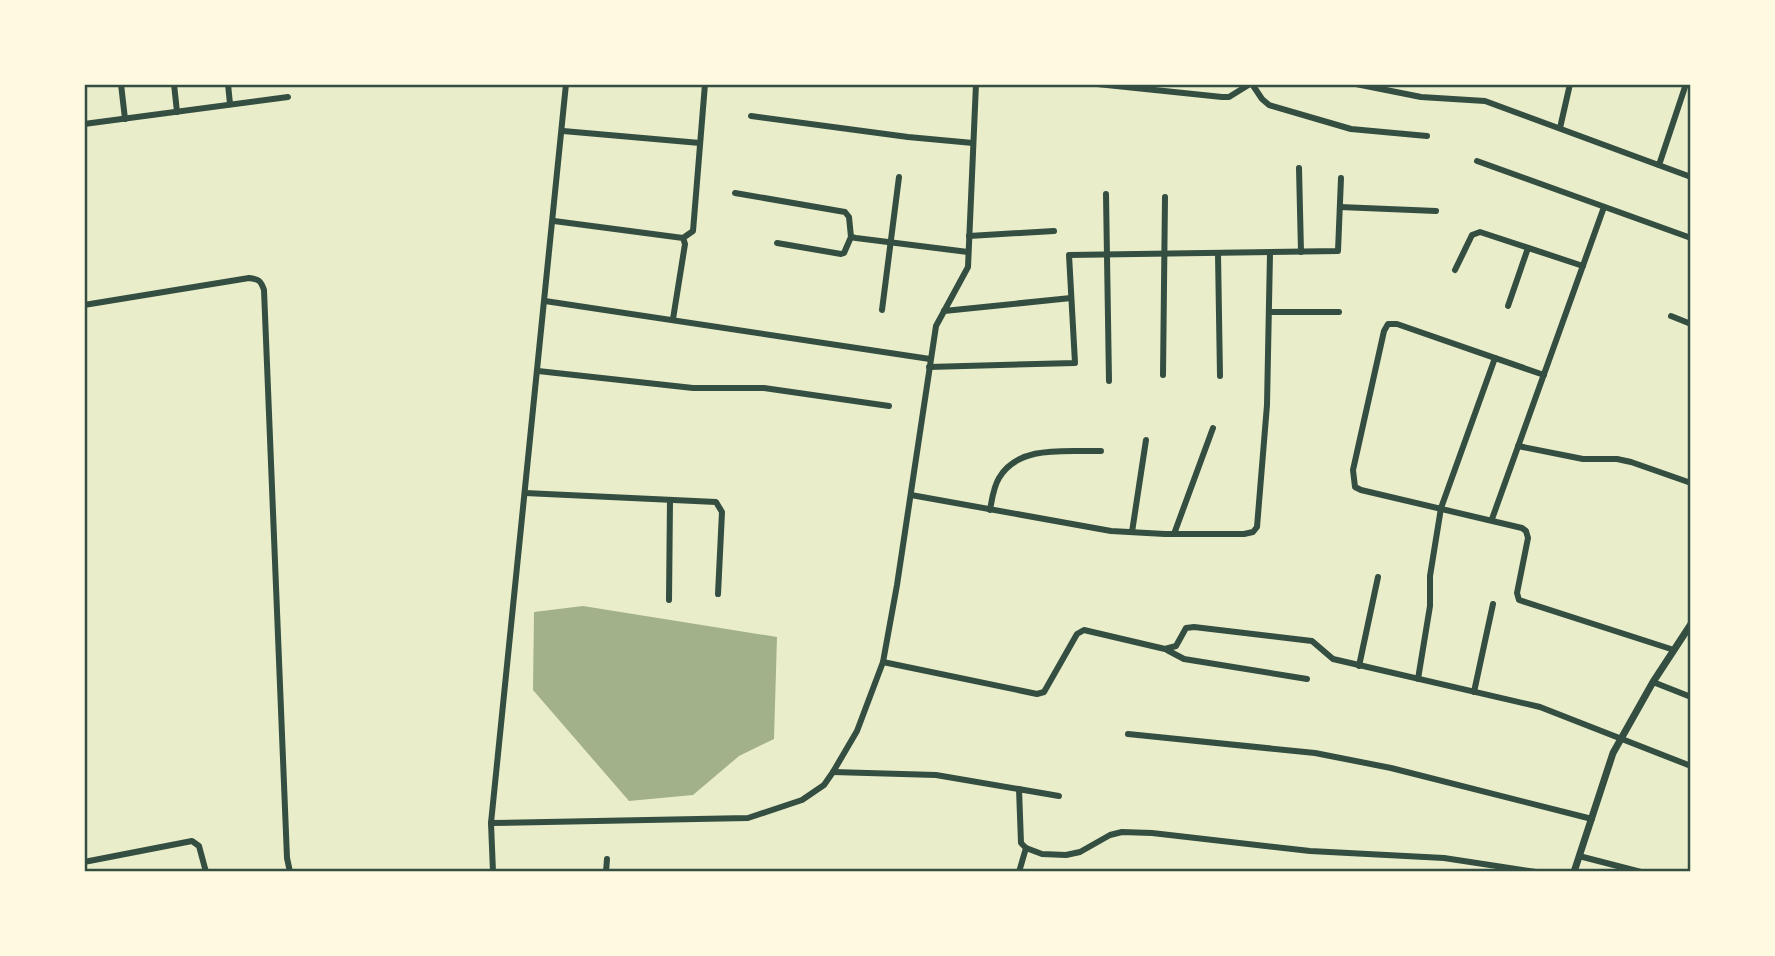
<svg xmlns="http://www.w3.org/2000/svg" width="1775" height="956" font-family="'Titillium Web',sans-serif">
	<rect width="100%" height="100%" fill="#e9edc9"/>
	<!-- water -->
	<path fill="#a3b18a" d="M 583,606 L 777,637 L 774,739 L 739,756 L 693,795 L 629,801 L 533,690 L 534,612 Z"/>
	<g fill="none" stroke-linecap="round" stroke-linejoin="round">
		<!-- minor -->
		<g stroke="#344e41" stroke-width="6">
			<path d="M 121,84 L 125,119"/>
			<path d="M 174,84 L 177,112"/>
			<path d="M 228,84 L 230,104"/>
			<path d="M 1097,84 L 1222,97 L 1229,97 L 1250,84"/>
			<path d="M 1252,84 L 1262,99 L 1269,105 L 1351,129 L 1427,136"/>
			<path d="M 1356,84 L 1421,97 L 1485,101 L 1691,177"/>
			<path d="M 751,116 L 908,137 L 973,143"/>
			<path d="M 84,124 L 288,97"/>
			<path d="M 1560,128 L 1570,84"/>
			<path d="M 563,131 L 700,143"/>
			<path d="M 1477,161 L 1691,238"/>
			<path d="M 1659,165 L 1686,84"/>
			<path d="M 1299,168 L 1301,252"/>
			<path d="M 735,193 L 845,212 L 849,217 L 851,237 L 856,238 L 968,252"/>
			<path d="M 1106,194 L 1109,381"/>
			<path d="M 1340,207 L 1436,211"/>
			<path d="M 554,221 L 683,238 L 685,244 L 673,319"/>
			<path d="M 969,236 L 1054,231"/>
			<path d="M 683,238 L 693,231 L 705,84"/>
			<path d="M 777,243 L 841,254 L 844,253 L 851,237"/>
			<path d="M 1218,254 L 1220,376"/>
			<path d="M 1455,270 L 1472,235 L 1480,232 L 1583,266"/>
			<path d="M 545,301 L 930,359"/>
			<path d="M 84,305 L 249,278 C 259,279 261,281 264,290 L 287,858 L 290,872"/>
			<path d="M 1508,306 L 1528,248"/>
			<path d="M 882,310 L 899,177"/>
			<path d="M 944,311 L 1071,298"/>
			<path d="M 1269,312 L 1339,312"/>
			<path d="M 1671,316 L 1691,324"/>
			<path d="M 929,367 L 1075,363 L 1069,255 L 1338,251 L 1341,178"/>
			<path d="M 538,371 L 693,388 L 764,388 L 889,406"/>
			<path d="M 1163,375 L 1165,197"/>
			<path d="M 1544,375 L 1397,324 L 1388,324 L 1384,331 L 1353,470 L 1355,487 L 1361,490 L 1522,528 L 1526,531 L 1528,538 L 1517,593 L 1519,600 L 1674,650"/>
			<path d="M 1518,446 L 1583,459 L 1617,459 L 1631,462 L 1691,483"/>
			<path d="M 525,493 L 716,502 L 722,512 L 718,594"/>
			<path d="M 911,495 L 1111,531 L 1165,534 L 1244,534 L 1253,532 L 1257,527 L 1267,405 L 1270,253"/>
			<path d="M 990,510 C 992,500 993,488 999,478 C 1019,444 1067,452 1101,451"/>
			<path d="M 1492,519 L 1604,207"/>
			<path d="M 1132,532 L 1146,440"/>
			<path d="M 1174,534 L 1213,428"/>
			<path d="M 669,600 L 670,500"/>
			<path d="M 1167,650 L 1184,659 L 1307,679"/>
			<path d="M 883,662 L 1037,694 L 1044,692 L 1077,634 L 1084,630 L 1165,649 L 1176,646 L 1186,628 L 1194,627 L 1312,641 L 1333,659 L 1540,707 L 1691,766"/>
			<path d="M 1359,666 L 1378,577"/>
			<path d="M 1418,679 L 1430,606 L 1430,576 L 1441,508 L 1495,358"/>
			<path d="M 1653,682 L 1691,697"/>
			<path d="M 1474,692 L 1493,604"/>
			<path d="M 1128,734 L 1315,753 L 1391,768 L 1592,819"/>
			<path d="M 833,772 L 936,775 L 1059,796"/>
			<path d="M 1019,789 L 1021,843 L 1026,848 L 1042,854 L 1066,855 L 1080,852 L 1110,835 L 1122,832 L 1152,833 L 1310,851 L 1444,858 L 1536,872"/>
			<path d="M 491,823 L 748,818 L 802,800 L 824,785 L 833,772 L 857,731 L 883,662 L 897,585 L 936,326 L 968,267 L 976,84"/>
			<path d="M 1579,856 L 1641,872"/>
			<path d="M 84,862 L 192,841 L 199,846 L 206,872"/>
			<path d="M 493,872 L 491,823 L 566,84"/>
			<path d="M 606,872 L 607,859"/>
			<path d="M 1019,872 L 1026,848"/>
		</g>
		<!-- tertiary -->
		<path stroke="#344e41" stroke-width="7" d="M 1574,872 L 1613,753 L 1653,682 L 1691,624"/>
	</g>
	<!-- border -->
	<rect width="1775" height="956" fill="none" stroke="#fefae0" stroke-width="172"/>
	<rect x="86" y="86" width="1603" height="784" fill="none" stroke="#344e41" stroke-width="2.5"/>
</svg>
